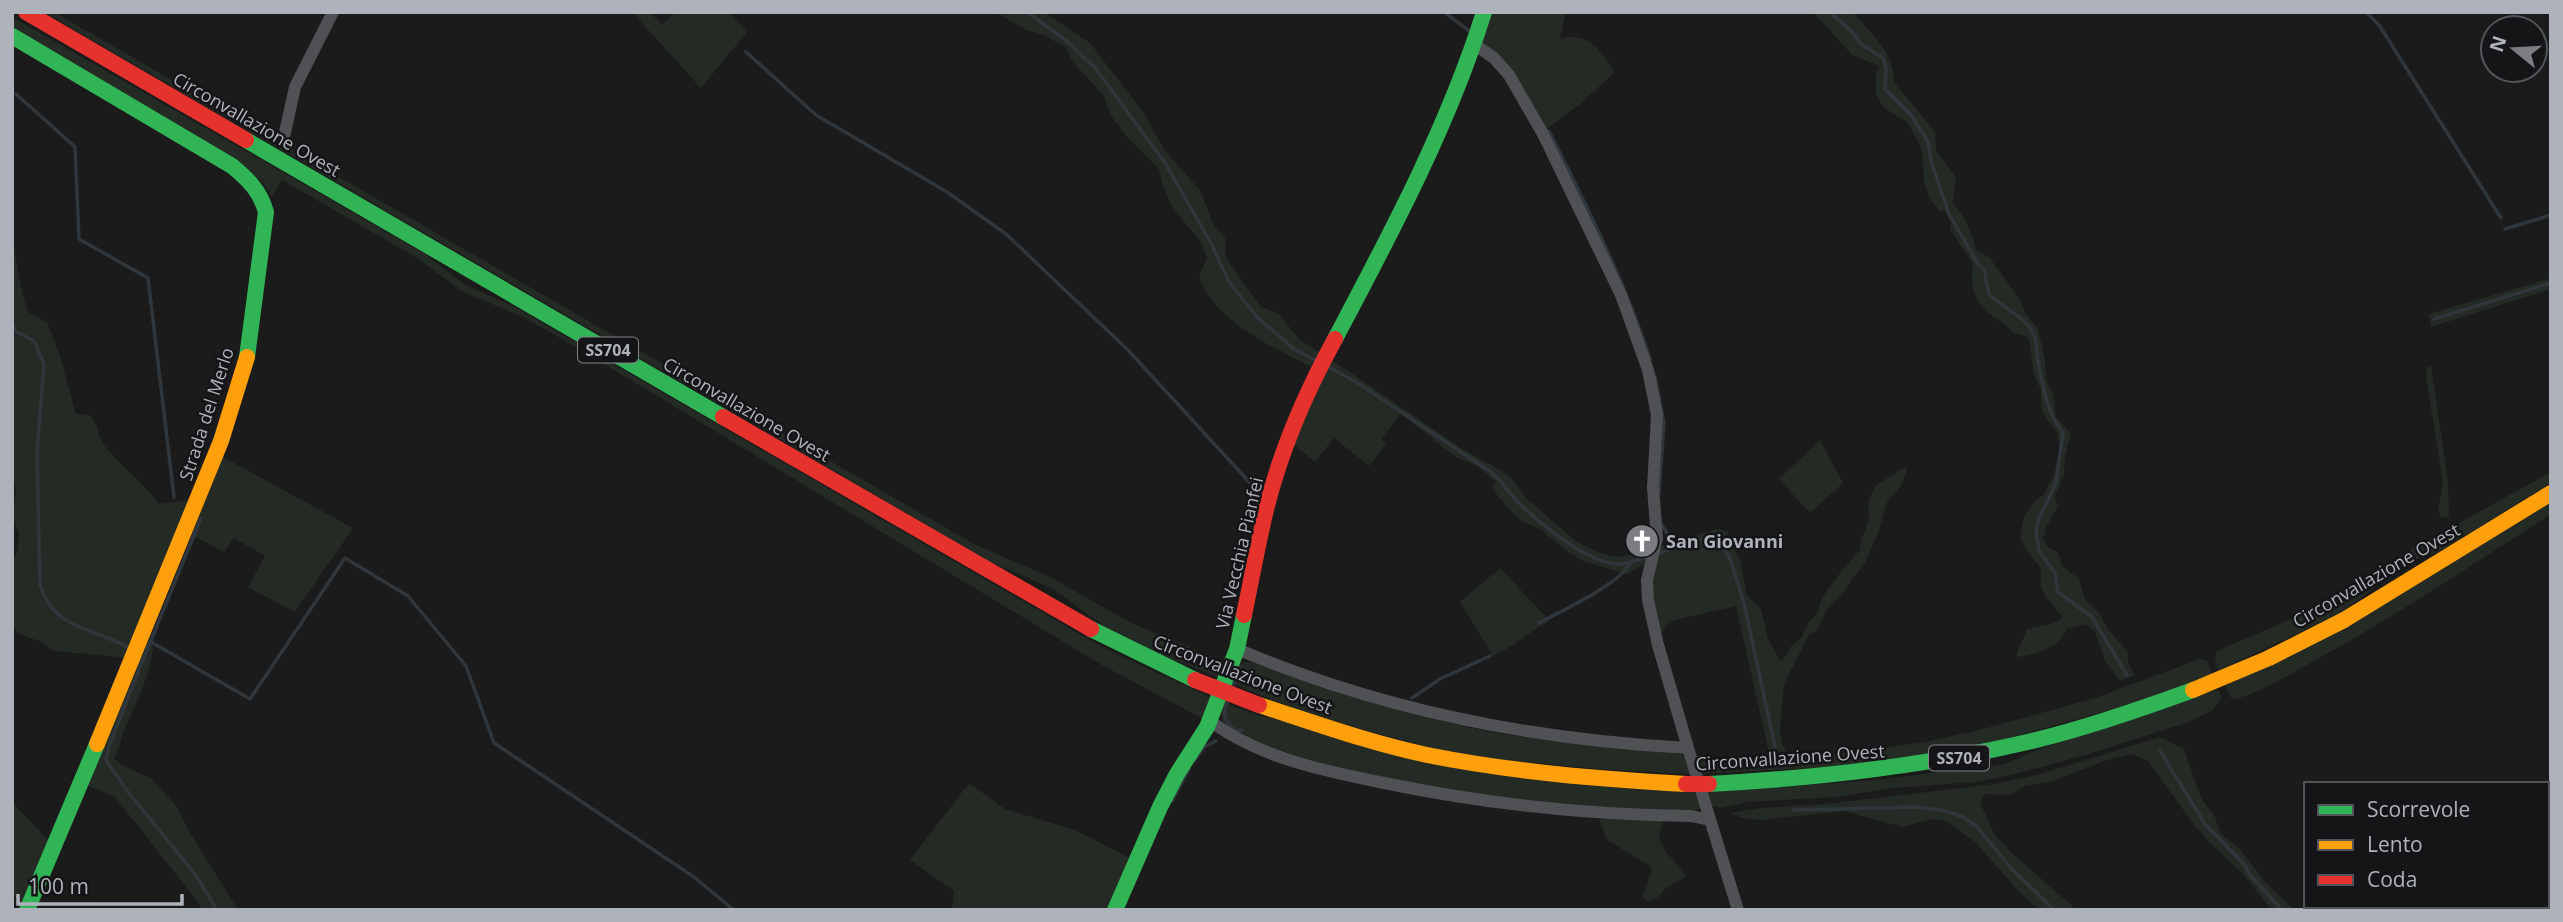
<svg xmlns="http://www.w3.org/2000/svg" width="2563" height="922" font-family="'Open Sans',sans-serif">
	<rect width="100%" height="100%" fill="#1b1b1b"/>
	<!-- green -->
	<g fill="#242a24">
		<path d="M 44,12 L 54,12 L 974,544 L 1052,578 L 1131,623 L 1228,663 L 1222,679 L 1170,658 L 1104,626 L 1053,589 L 989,561 Z"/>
		<path d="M 632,12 L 650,12 L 662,25 L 675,12 L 729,12 L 747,32 L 701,88 Z"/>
		<path d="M 996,12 L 1044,12 L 1090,43 L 1143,112 L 1165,151 L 1200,190 L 1213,224 L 1225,237 L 1226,258 L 1261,307 L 1278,313 L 1300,340 L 1322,354 L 1315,369 C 1278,350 1209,319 1199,275 L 1207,258 L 1201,243 L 1171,205 L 1162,184 L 1159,169 L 1126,136 L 1109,113 L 1104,96 L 1072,61 L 1065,47 L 1044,35 L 1024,29 Z"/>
		<path d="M 1488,12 L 1566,12 L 1560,38 C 1590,32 1600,50 1615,72 L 1579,105 L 1545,130 L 1479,43 Z"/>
		<path d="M 1813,12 L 1853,12 C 1872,35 1894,51 1894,82 L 1935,132 L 1936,151 L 1956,177 L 1953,203 L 1967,222 L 1976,249 L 1990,258 L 2021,301 L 2025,313 L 2038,329 L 2045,361 L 2046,380 L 2053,394 L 2056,417 L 2071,434 L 2065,457 L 2064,474 L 2055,497 L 2058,507 L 2046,527 L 2043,540 L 2048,547 L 2058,552 L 2062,566 L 2079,579 L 2085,600 L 2099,613 L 2107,628 L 2128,652 L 2128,663 L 2135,675 L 2120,681 L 2105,661 L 2095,632 L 2086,624 L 2067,629 C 2059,648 2035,655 2017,657 L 2017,653 L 2027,629 L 2051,624 L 2063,618 L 2045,596 L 2041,587 L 2041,569 L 2023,545 L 2020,537 L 2024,517 L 2033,503 L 2044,494 L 2053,477 L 2060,450 L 2058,434 L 2044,415 L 2041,407 L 2041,390 L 2034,375 L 2029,340 L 2026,336 L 2013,333 C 2006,324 2000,322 1991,315 C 1973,301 1970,285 1973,264 L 1950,229 L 1951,223 L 1946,212 L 1939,211 L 1930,199 L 1924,181 L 1923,160 L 1920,146 L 1908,123 L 1883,107 L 1876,94 L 1876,76 L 1879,66 L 1852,55 Z"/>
		<path d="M 12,17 L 425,254 L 464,284 L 513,306 L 1104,648 L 1214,699 L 1205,720 L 1100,664 L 576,347 L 523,317 L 463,292 L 417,258 L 282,180 L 272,197 L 263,183 L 243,164 L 12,29 Z"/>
		<path d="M 12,237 L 22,292 L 28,312 L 47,322 L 59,353 L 76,414 L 90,415 C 101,428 97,437 104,445 C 121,466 143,482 159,504 L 191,500 L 128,658 L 54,651 L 39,641 L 22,635 L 12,627 L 12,563 L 18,549 L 19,534 L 12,513 L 16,491 L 12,472 Z"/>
		<path d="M 2551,278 L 2551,289 L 2431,327 L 2429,314 Z"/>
		<path d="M 1329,358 L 1461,448 L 1510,476 L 1526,498 L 1577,542 L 1603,554 L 1619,557 L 1651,550 L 1647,563 L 1627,574 L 1585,562 L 1568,552 L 1540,529 L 1525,523 L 1508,509 L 1492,488 L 1496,482 L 1477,466 L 1457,458 L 1401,414 L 1381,439 L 1386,444 L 1369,466 L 1334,438 L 1315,462 L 1292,443 Z"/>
		<path d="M 2431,366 L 2448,481 L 2449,516 L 2441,518 L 2438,510 L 2443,483 L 2426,377 L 2427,367 Z"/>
		<path d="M 1820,440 L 1843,483 L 1810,513 L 1779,479 Z"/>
		<path d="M 223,457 L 353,528 L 295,612 L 248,587 L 265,556 L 234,538 L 224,552 L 190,534 Z"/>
		<path d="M 1905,467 L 1907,470 L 1901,486 L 1887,502 L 1878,533 L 1864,565 L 1851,580 L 1846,590 L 1827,609 L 1818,629 L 1809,635 L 1784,684 L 1780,730 L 1783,747 L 1787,751 L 1769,753 L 1736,606 L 1670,621 L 1660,635 L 1651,586 L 1661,546 L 1716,529 L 1727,531 L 1740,560 L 1747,595 L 1761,609 L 1768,639 L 1781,662 L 1792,645 L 1801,638 L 1809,621 L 1817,614 L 1821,599 L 1843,569 L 1860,550 L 1861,539 L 1866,529 L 1869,517 L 1868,502 L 1875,486 Z"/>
		<path d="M 2551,472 L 2551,483 L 2440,551 L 2417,559 L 2395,572 L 2342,612 L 2218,671 L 2215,661 L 2217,651 L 2332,601 L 2399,556 Z"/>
		<path d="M 2551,502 L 2551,514 C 2475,563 2401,613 2323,656 C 2295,671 2266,690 2236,699 L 2230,697 L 2225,686 Z"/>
		<path d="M 1500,568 L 1550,621 C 1530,631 1514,647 1493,656 L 1460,602 Z"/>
		<path d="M 153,639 C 153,673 136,702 123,733 C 120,742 120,749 114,758 L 123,766 L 151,778 L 177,807 L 189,831 L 238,910 L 202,910 L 198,902 L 115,797 L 86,785 L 146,643 Z"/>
		<path d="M 2200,659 L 2207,661 L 2212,674 L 2149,699 L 1980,746 L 1861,765 L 1700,774 L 1695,760 L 1706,759 L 1729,764 L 1786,761 L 1925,742 L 1983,729 L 2095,698 Z"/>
		<path d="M 1245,662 L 1254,663 C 1338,692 1422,721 1510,735 C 1566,745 1623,745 1679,754 L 1685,757 L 1693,774 C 1582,770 1468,760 1361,729 C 1331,720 1300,710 1270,699 C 1257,694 1244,688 1231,683 L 1238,665 Z"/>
		<path d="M 2218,689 L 2222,697 L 2212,711 L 2186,723 L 2089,754 L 2015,774 L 1976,782 L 1893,788 L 1836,797 L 1747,802 L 1722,808 L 1710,806 L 1705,792 L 1877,780 L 1938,772 L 1973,771 L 2007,763 L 2039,749 Z"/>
		<path d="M 1223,703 L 1261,716 L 1698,792 L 1702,807 L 1695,811 L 1604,809 L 1448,791 L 1315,763 L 1247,740 L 1222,722 L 1220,710 Z"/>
		<path d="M 2160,737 L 2184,749 L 2201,798 L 2215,817 L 2221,834 L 2238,847 L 2268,885 L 2294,910 L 2272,910 L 2244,875 L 2210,843 L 2195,826 L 2147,760 L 2131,754 L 2107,760 L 2053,781 L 2025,786 L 2010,795 L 1985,794 L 1980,803 L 1995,835 L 2015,856 L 2077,910 L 2039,910 L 2021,894 L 1975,842 L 1944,820 L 1932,819 L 1903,827 L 1844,811 L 1763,820 L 1742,818 L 1731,813 L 1759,808 L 1825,804 L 1996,784 L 2040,774 Z"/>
		<path d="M 969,783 L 1005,809 L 1075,830 L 1132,859 L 1110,910 L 952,910 L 954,891 L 910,860 Z"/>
		<path d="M 12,802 L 50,842 L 22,905 L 12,894 Z"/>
		<path d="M 1599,819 L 1663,821 L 1659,838 L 1666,852 L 1687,876 L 1666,888 L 1657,898 L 1649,902 L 1642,897 L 1652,870 L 1650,866 L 1607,840 Z"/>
	</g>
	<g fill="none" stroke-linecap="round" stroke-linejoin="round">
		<!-- stream -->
		<g stroke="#2f373d" stroke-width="3.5">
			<path d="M 1027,12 L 1068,42 L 1096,69 L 1165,163 L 1211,243 L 1229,282 L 1257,317 L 1295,350 L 1315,360"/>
			<path d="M 1444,12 L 1472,33"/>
			<path d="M 1830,12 L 1853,33 L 1861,44 L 1883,58 L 1886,68 L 1885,89 L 1912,116 L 1928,142 L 1931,161 L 1949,214 L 1978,264 L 1984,269 L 1989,294 C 2001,307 2021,314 2031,329 C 2038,339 2036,350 2038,361 C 2043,387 2047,413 2063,433 L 2056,483 L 2038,521 L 2036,532 L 2039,551 L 2055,573 L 2058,592 L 2092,617 L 2127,675"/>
			<path d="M 2366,12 L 2379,25 L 2501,218"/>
			<path d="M 746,52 L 816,115 L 947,192 L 1006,234 L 1128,350 L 1263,497"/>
			<path d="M 16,94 L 75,147 L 79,239 L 148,278 L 174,497"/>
			<path d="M 1549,131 C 1586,205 1624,279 1650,359"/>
			<path d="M 2505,229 L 2551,215"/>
			<path d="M 2434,319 L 2551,283"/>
			<path d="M 12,320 L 15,331 L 34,341 L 44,364 L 37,451 L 40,584 C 54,632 95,627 131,649"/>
			<path d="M 1329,367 L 1361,385 L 1491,472 C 1504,483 1509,494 1520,504 C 1542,525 1589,565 1621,564 C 1630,563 1639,559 1648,557"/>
			<path d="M 1655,376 L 1664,423 L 1659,493"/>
			<path d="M 1662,525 L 1668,535"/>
			<path d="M 1659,553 L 1696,541 L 1709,539 L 1721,546 L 1729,556 L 1744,603 L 1775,747"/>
			<path d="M 1539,623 C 1563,610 1619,585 1631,562"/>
			<path d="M 151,642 L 250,699 L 345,558 L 408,596 L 466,666 L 494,743 L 694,877 L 734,910"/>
			<path d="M 139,661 L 139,670 L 109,746 L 106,760 L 128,792 L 195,874 L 217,910"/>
			<path d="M 141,665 L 201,518"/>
			<path d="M 1233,686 L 1240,668"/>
			<path d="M 1412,698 L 1440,679 L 1490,656"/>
			<path d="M 1228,700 C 1222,715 1224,722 1236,731 L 1242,730"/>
			<path d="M 2160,751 L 2205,824 L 2244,864 L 2250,875 L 2282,910"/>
			<path d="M 1195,760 L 1204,747 L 1216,741"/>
			<path d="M 1172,801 L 1189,769"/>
			<path d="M 1794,810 L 1919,807 L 1946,811 L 1963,817 L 1976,826 L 2012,869 L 2054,910"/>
		</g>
		<!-- street -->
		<g stroke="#505154" stroke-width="12">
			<path d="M 1474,44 L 1494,58 L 1509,75 L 1543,134 L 1621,295 L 1648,370 L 1657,415 L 1653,488 L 1657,538 L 1647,580 L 1648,600 L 1658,645 L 1688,748 L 1738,910"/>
			<path d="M 284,137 L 295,87 L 333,12"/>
			<path d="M 1237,649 C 1381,710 1533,740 1688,748"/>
			<path d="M 1210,721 C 1260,758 1324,771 1384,783 C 1486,804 1587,815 1691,816 L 1710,820"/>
		</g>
		<!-- fast -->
		<g stroke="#30b455" stroke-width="16">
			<path d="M 12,36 L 232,166 C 249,180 260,191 266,212 L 247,357"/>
			<path d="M 246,140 L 723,417"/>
			<path d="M 1335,339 C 1391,233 1448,127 1484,12"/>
			<path d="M 1091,629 L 1195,680"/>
			<path d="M 1709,784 C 1819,778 1928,766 2036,740 C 2089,727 2141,709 2193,690"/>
			<path d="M 27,910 L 97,744"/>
			<path d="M 1115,910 L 1160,807 L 1177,774 L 1207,727 L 1237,649 L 1244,615"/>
		</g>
		<!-- slow -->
		<g stroke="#ff9f0a" stroke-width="16">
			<path d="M 2193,690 L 2269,658 L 2344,620 L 2551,493"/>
			<path d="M 1259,705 C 1315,723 1370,743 1427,755 C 1512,772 1599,779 1686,784"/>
			<path d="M 97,744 L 221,441 L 247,357"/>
		</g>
		<!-- jam -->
		<g stroke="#e5322d" stroke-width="16">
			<path d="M 26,12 L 246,140"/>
			<path d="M 723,417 L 1091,629"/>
			<path d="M 1244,615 C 1251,582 1257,548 1265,514 C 1279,455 1306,392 1335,339"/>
		</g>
		<!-- jam-bridge -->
		<g stroke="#e5322d" stroke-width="16">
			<path d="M 1195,680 L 1259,705"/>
			<path d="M 1686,784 L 1709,784"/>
		</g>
	</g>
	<!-- icons -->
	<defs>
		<g id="church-disc" transform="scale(1.75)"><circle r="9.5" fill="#7b7d83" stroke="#151517"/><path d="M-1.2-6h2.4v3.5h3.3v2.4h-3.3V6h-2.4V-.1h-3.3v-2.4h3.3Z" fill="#fff"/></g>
	</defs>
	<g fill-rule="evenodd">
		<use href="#church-disc" x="1642" y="541"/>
	</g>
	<g text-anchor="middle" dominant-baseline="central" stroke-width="5" stroke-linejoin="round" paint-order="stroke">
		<!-- shield labels -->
		<g fill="#151517" stroke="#80838a" stroke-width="2">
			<rect x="578" y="337.5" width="60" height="25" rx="5"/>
			<rect x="1929" y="745.5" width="60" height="25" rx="5"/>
		</g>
		<g font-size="16" font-weight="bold" fill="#aeb2bb">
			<text x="608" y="350">SS704</text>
			<text x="1959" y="758">SS704</text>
		</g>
		<!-- street labels -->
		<g font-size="18" fill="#aeb2bb" stroke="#151517">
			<text transform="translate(257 124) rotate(30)">Circonvallazione Ovest</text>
			<text transform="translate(747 409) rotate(30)">Circonvallazione Ovest</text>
			<text transform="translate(206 414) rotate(-72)">Strada del Merlo</text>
			<text transform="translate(1239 553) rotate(-77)">Via Vecchia Pianfei</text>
			<text transform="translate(2376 575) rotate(-30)">Circonvallazione Ovest</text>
			<text transform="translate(1243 674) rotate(21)">Circonvallazione Ovest</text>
			<text transform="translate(1790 757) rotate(-4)">Circonvallazione Ovest</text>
		</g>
		<!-- poi labels -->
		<g font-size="18" font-weight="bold" fill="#aeb2bb" stroke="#151517" text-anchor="start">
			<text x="1666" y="541">San Giovanni</text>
		</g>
	</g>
	<!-- border -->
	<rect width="2563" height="922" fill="none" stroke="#aeb2bb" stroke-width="28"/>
	<!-- legend -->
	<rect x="2304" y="782" width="245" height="126" fill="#151517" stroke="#525459" stroke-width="2"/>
	<rect x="2318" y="805" width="35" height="10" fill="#30b455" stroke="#525459" stroke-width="2"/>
	<text x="2367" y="817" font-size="21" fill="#aeb2bb">Scorrevole</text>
	<rect x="2318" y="840" width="35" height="10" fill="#ff9f0a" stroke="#525459" stroke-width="2"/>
	<text x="2367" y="852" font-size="21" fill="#aeb2bb">Lento</text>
	<rect x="2318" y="875" width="35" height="10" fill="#e5322d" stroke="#525459" stroke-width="2"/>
	<text x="2367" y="887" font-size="21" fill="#aeb2bb">Coda</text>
	<!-- north arrow -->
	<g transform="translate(2514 49) rotate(288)"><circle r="33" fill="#151517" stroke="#525459" stroke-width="2"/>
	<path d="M0-5L12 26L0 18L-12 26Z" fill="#7b7d83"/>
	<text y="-10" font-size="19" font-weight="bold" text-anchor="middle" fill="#aeb2bb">N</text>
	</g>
	<!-- scale -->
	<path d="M18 894v10h164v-10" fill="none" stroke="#aeb2bb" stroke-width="3.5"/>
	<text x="28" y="894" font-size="21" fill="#aeb2bb" stroke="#151517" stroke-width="5" paint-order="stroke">100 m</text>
</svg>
